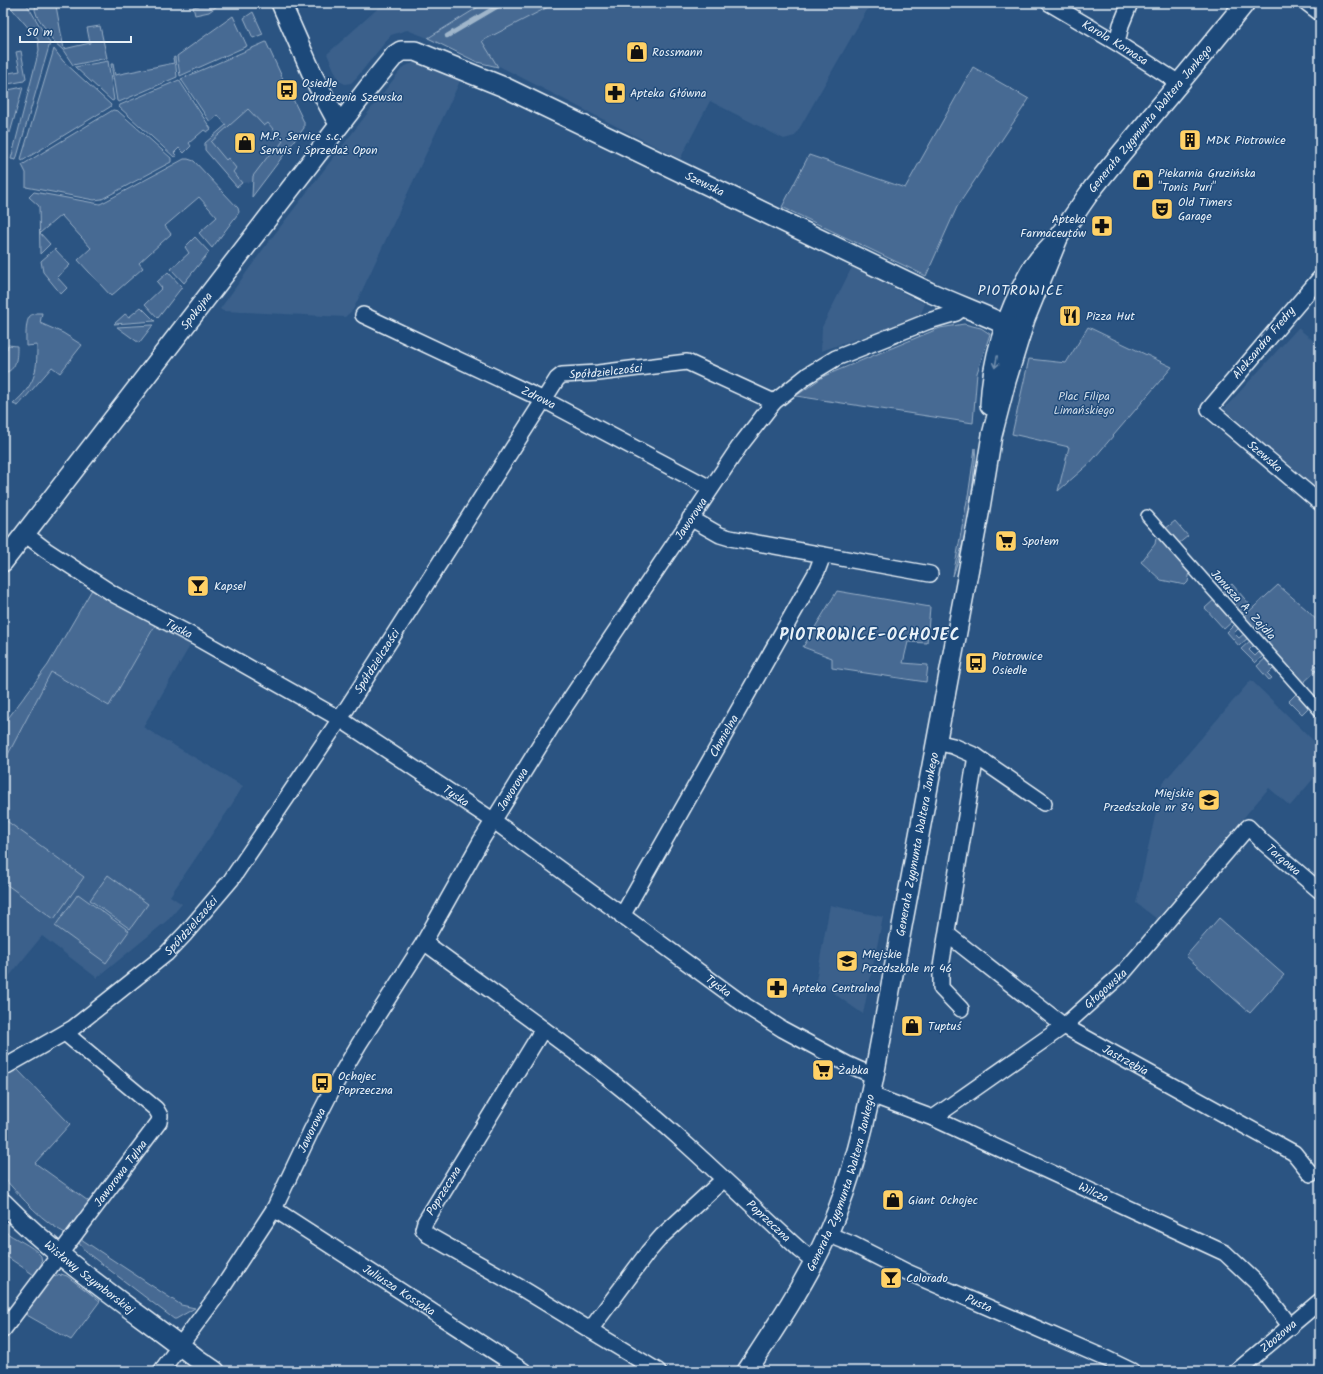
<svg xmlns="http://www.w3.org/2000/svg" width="1323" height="1374" font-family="Kalam,sans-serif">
	<rect width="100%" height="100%" fill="#2b5482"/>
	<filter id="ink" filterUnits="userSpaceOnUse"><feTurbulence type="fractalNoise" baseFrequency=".025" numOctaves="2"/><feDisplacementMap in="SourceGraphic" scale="8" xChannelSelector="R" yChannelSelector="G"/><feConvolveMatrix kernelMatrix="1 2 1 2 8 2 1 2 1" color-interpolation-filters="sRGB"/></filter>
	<g filter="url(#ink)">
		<!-- built -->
		<g fill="#3a608b">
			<path d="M 384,3 L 485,3 L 428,38 L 407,30 L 391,35 L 357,77 L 351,83 L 345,84 L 339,81 L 327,54 Z"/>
			<path d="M 544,3 L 871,3 L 795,136 L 784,139 L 710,101 L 680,159 L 458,45 Z"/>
			<path d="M 413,63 L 421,63 L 460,81 L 353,310 L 345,317 L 223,311 L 220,309 L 264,248 L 403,67 Z"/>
			<path d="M 250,103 L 283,141 L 252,182 L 242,183 L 210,145 L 209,140 Z"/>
			<path d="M 852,267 L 925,304 L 919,318 L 821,351 L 822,327 Z"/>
			<path d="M 1298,328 L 1320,346 L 1320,494 L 1224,409 Z"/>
			<path d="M 160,618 L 195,637 L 143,727 L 243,786 L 229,809 L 170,896 L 182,904 L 169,919 L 97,978 L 42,936 L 3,984 L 3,764 L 51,672 L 109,706 Z"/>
			<path d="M 1251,680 L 1320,747 L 1320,771 L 1290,806 L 1269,788 L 1157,919 L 1136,903 L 1162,784 Z"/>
			<path d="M 830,905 L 883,917 L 863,1014 L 816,981 Z"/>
		</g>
		<!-- green -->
		<g fill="#476b93" stroke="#98aec6">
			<path d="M 7,3 L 26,3 L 50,43 L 16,160 L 11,159 L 39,50 L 38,39 Z"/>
			<path d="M 36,3 L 52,3 L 53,6 L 56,6 L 64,49 L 90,43 L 87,28 L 100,26 L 107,58 L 73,65 L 63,50 L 54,42 L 37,16 L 35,10 Z"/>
			<path d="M 213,3 L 221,3 L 209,12 L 195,15 L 193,7 Z"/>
			<path d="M 485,3 L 556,3 L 482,41 L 498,67 L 477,62 L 428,38 Z"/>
			<path d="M 253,12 L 263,34 L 253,38 L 244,18 Z"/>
			<path d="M 233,16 L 247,46 L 180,76 L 177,56 Z"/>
			<path d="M 266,42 L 283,79 L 279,81 L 284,92 L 289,91 L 304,122 L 304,128 L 252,197 L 253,176 L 272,151 L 274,153 L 283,141 L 268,123 L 264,126 L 248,109 L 211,142 L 226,160 L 228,158 L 236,168 L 233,172 L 242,183 L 237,187 L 205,150 L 205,143 L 226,125 L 218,115 L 210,122 L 181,79 Z"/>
			<path d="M 54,49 L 63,61 L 111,105 L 110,107 L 22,161 L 21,159 Z"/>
			<path d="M 21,51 L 26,78 L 24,81 L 3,85 L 3,74 L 20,71 L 16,52 Z"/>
			<path d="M 175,57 L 177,77 L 119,102 L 117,101 L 111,64 L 113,64 L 115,75 L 174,63 L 173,58 Z"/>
			<path d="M 108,61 L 114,100 L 112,101 L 75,67 Z"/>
			<path d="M 973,67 L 1029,99 L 957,207 L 926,276 L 782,207 L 809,155 L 905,188 Z"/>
			<path d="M 179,80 L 211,129 L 207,132 L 204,130 L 189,143 L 191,146 L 184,153 L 179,148 L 174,153 L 177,156 L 174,157 L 119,107 L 120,105 Z"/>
			<path d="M 23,87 L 10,133 L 3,121 L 3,91 Z"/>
			<path d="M 113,110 L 118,111 L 171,158 L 171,162 L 102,199 L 94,200 L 26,187 L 26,173 L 22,165 Z"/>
			<path d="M 184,159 L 188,159 L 194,161 L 238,208 L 239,212 L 237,215 L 212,248 L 199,233 L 217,217 L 199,197 L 165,226 L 171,234 L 139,263 L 143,268 L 111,296 L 78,260 L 91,248 L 61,215 L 40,233 L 50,244 L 40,254 L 39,206 L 29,197 L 34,192 L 100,204 L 106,201 Z"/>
			<path d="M 195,237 L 209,252 L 184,283 L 171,269 L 189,253 L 185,247 Z"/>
			<path d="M 55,249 L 70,265 L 57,277 L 67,288 L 61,294 L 43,272 L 41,261 Z"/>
			<path d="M 168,272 L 182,287 L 158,318 L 145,304 L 162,288 L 157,282 Z"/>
			<path d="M 141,307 L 155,321 L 114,324 L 125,314 L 129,317 Z"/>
			<path d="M 36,313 L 42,313 L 40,323 L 63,333 L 82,345 L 60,373 L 52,367 L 18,406 L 13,404 C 35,384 37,374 37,345 L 26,346 C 26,339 25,321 30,316 C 30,315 35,314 36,313 Z"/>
			<path d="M 964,324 L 981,328 L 990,334 L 977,373 L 973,423 L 796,396 L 824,376 L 940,328 Z"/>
			<path d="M 153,325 L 139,343 L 117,327 L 152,325 Z"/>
			<path d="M 1088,327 L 1172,367 L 1090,463 L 1058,491 L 1069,447 L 1012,434 L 1029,359 L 1066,363 Z"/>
			<path d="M 8,345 L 17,346 C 17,357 17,371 3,373 L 3,349 L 7,349 Z"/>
			<path d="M 975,448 C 976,454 975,463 974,469 C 972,505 965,542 953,576 L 969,490 Z"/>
			<path d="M 1175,521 L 1188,536 L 1178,544 L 1165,529 Z"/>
			<path d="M 1159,535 L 1190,571 L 1188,582 L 1185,585 L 1161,580 L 1141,562 L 1155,544 L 1156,538 Z"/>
			<path d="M 1232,584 L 1250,605 L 1241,614 L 1222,593 Z"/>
			<path d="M 1278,585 L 1307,610 L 1320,624 L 1320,661 L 1313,668 L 1316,671 L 1302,684 L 1243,617 Z"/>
			<path d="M 94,586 L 157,622 L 109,706 L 51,672 L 3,764 L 3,725 L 48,665 Z"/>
			<path d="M 837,591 L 930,607 L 927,643 L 908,642 L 903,663 L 928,665 L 926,682 L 832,668 L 832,658 L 803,647 Z"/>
			<path d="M 1215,599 L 1234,620 L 1224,629 L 1205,608 Z"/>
			<path d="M 1236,623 L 1240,627 L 1234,633 L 1239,638 L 1245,633 L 1249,637 L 1239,646 L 1227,632 Z"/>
			<path d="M 1251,640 L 1255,644 L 1249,650 L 1255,656 L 1261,650 L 1264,655 L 1255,663 L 1241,649 Z"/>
			<path d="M 1267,657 L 1279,671 L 1277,674 L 1273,669 L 1268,674 L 1272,678 L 1269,680 L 1257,666 Z"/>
			<path d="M 1298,692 L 1310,706 L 1302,714 L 1289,701 Z"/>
			<path d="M 4,819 L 84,877 L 54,919 L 3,882 L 3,821 Z"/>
			<path d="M 108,875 L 148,904 L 130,929 L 90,900 Z"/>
			<path d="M 78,894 L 129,931 L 106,963 L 55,926 Z"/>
			<path d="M 1219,918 L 1284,975 L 1250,1013 L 1186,956 Z"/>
			<path d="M 17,1069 L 70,1124 L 35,1163 L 91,1203 L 69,1235 C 43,1223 22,1198 3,1177 L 3,1076 Z"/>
			<path d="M 3,1230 C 15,1240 31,1244 41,1256 L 42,1263 L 34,1275 L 3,1254 Z"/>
			<path d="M 81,1239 L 181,1305 L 195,1308 L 176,1319 L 174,1319 L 86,1252 L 78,1242 Z"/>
			<path d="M 59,1274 L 61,1276 L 61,1274 L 67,1276 L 100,1301 L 71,1340 L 25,1314 L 53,1275 L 55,1277 Z"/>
		</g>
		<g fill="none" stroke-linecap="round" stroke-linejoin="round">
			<!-- stream -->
			<path stroke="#a0b6cb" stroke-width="4.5" d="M 447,36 L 503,3"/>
			<!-- pedestrian casing -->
			<g stroke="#e8f1f8" stroke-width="14">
				<path id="pedestrian" d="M 1147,516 L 1320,711"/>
			</g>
			<!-- minor casing -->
			<g stroke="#e8f1f8" stroke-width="18">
				<g id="minor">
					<path id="s1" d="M 1049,3 L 1117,43 L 1179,83"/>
					<path d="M 1307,3 L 1320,13"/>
					<path d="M 1117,43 L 1121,25 L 1130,3"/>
					<path id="s2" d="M 1320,278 L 1209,409 L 1320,503"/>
					<path id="s3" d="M 363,315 L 544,400 L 710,488"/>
					<path d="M 690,518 L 720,535 L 730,538 L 930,574"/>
					<path id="s4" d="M 25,534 L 46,550 L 115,595 L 195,637 L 340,719 L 494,821 L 746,1006 L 782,1029 L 847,1064 L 874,1076"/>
					<path d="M 936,742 L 953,746 L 976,756 L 1044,803"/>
					<path id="s5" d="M 622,916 L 817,571 L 823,555"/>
					<path id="s6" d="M 947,934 L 1064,1026 L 1294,1153 L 1311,1174"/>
					<path id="s7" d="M 424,942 C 490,991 559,1038 623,1090 C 685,1140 741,1196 800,1250 L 814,1261"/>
					<path d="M 961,1009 L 941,988 L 941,967 L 976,756"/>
					<path d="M 543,1029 L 425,1222 L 423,1229 L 428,1235 L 523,1289 L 590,1330 L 648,1252 L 662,1236 L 723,1180"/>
					<path id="s8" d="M 3,1068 L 73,1028 L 166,954 L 185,934 L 231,880 L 340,719 L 557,379 L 562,375 L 598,373 L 687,362 L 774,402"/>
					<path id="s9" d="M 871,1095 L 933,1118 L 1225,1253 L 1259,1285 L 1291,1327"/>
					<path id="s10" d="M 933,1118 L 1064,1026 L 1124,972 L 1248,827 L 1264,843 L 1320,891"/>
					<path id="s11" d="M 274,1209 L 524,1371"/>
					<path id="s12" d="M 827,1234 L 852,1244 L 907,1272 L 1105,1358 L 1132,1371"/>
					<path id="s13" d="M 3,1330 L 159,1122 L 160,1116 L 156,1109 L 65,1033"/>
					<path d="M 590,1330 L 658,1371"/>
					<path id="s14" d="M 161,1371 L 219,1293 L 274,1209 L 311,1131 L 333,1088 L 359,1044 L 424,942 L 482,839 L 552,726 L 739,447 L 774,402 L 808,375 L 836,358 L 929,321 L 956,313 L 960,310 L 961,306"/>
					<path id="s15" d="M 1237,1371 L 1320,1301"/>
				</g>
			</g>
			<!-- tertiary casing -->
			<g stroke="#e8f1f8" stroke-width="22">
				<g id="tertiary">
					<path d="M 281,3 L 314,78 L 335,117 L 340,124"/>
					<path id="s16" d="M 990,405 C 992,358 1007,313 1030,272 C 1037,259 1049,249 1058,237 C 1071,221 1081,204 1093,188 C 1143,126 1195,65 1245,3"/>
					<path id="s17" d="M 3,562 L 368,88 L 395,55 L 401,51 L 415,51 L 504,87 L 929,292 C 960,306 991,317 1021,332"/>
					<path id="s18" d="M 3,1203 C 61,1262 131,1308 196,1358 L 215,1371"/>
					<path id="s19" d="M 747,1371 C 773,1331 800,1291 821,1248 C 848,1194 863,1135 874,1076 L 979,514 L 992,435 L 1006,381 L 1025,319 L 1058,238"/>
				</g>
			</g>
			<!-- pedestrian -->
			<use href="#pedestrian" stroke="#1f4a7a" stroke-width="11"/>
			<!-- minor -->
			<use href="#minor" stroke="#1f4a7a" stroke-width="15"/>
			<!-- tertiary -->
			<use href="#tertiary" stroke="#1f4a7a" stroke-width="19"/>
		</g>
		<!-- one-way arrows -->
		<defs><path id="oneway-shaft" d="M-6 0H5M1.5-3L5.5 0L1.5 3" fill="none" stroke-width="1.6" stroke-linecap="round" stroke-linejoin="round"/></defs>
		<use stroke="#6f8dac" href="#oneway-shaft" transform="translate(996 362) rotate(102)"/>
	</g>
	<!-- icons -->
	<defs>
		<g id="shop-square" transform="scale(1.15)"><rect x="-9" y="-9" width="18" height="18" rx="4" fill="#ffd166" stroke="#1f4a7a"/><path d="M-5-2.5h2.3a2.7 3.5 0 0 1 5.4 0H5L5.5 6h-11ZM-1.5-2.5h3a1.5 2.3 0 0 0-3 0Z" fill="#111"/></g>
		<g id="bus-square" transform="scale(1.15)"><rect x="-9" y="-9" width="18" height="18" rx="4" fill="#ffd166" stroke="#1f4a7a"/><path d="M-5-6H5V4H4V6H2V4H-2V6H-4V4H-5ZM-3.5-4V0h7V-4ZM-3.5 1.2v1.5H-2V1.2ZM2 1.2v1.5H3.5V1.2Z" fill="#111"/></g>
		<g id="pharmacy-square" transform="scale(1.15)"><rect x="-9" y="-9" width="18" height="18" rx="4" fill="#ffd166" stroke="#1f4a7a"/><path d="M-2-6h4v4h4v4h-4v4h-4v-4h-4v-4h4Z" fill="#111"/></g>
		<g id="building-square" transform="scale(1.15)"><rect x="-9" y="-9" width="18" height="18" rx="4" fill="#ffd166" stroke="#1f4a7a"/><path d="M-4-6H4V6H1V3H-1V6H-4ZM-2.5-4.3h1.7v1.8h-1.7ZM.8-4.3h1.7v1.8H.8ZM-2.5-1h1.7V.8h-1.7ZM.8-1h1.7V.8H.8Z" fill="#111"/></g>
		<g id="theatre-square" transform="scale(1.15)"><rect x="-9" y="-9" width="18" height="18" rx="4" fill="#ffd166" stroke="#1f4a7a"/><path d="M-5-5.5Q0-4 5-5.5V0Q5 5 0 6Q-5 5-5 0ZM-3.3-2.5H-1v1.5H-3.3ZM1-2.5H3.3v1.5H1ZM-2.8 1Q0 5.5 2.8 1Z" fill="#111"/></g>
		<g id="restaurant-square" transform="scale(1.15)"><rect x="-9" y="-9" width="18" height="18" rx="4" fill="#ffd166" stroke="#1f4a7a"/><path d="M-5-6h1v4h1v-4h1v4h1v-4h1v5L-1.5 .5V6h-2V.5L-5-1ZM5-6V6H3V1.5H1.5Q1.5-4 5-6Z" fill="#111"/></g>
		<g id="supermarket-square" transform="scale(1.15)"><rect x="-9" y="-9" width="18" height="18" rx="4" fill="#ffd166" stroke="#1f4a7a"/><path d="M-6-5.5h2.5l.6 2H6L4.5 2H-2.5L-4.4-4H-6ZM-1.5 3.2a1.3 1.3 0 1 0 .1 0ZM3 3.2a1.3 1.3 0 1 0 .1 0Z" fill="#111"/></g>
		<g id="bar-square" transform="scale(1.15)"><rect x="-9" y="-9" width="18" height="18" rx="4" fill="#ffd166" stroke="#1f4a7a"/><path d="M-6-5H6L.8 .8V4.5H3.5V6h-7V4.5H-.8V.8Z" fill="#111"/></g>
		<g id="school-square" transform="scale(1.15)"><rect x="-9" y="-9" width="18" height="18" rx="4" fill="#ffd166" stroke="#1f4a7a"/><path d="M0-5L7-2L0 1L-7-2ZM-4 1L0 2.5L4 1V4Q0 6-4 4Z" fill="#111"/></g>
	</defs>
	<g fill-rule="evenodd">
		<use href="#shop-square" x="637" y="52"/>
		<use href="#bus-square" x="287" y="90"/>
		<use href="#pharmacy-square" x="615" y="93"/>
		<use href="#building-square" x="1190" y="140"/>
		<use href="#shop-square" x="245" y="143"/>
		<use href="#shop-square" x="1143" y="180"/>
		<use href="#theatre-square" x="1162" y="209"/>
		<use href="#pharmacy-square" x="1102" y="226"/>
		<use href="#restaurant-square" x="1070" y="316"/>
		<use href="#supermarket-square" x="1006" y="541"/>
		<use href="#bar-square" x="198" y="586"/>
		<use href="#bus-square" x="976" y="663"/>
		<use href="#school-square" x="1209" y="800"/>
		<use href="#school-square" x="847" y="961"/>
		<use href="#pharmacy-square" x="777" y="988"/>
		<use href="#shop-square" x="912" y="1026"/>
		<use href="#supermarket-square" x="823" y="1070"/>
		<use href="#bus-square" x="322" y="1083"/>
		<use href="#shop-square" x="893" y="1200"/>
		<use href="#bar-square" x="891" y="1278"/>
	</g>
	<g text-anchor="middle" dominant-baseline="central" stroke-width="3" stroke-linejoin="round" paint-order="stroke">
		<!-- street labels -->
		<g font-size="12" fill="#e8f1f8" stroke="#1f4a7a">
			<text stroke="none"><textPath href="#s1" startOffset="77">Karola Kornasa</textPath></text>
			<text stroke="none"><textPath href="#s16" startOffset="335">Generała Zygmunta Waltera Jankego</textPath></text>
			<text stroke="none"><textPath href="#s17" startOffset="981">Szewska</textPath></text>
			<text stroke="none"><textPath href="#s17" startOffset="317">Spokojna</textPath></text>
			<text transform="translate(1264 343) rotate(-50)">Aleksandra Fredry</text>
			<text stroke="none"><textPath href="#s8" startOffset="946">Spółdzielczości</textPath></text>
			<text stroke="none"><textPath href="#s3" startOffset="194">Zdrowa</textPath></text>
			<text stroke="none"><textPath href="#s2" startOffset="245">Szewska</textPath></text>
			<text stroke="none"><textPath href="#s14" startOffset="1005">Jaworowa</textPath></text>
			<text transform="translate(1243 605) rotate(48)">Janusza A. Zajdla</text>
			<text stroke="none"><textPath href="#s4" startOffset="181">Tyska</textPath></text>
			<text stroke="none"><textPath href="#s8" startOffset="561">Spółdzielczości</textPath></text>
			<text stroke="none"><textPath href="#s5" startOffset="207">Chmielna</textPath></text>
			<text stroke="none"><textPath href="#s14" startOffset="681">Jaworowa</textPath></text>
			<text stroke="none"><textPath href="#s4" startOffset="505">Tyska</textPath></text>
			<text stroke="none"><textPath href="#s19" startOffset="560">Generała Zygmunta Waltera Jankego</textPath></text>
			<text stroke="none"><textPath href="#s10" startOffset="480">Targowa</textPath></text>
			<text stroke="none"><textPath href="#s8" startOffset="237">Spółdzielczości</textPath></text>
			<text stroke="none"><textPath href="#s4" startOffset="829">Tyska</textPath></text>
			<text stroke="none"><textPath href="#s10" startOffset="216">Głogowska</textPath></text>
			<text stroke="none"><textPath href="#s6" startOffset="219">Jastrzębia</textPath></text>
			<text stroke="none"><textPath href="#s14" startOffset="285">Jaworowa</textPath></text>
			<text stroke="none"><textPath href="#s13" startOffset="196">Jaworowa Tylna</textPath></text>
			<text stroke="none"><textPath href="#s19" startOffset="212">Generała Zygmunta Waltera Jankego</textPath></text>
			<text transform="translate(444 1191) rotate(-58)">Poprzeczna</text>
			<text stroke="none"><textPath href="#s9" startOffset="243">Wilcza</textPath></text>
			<text stroke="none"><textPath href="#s7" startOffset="444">Poprzeczna</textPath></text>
			<text stroke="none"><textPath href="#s18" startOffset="114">Wisławy Szymborskiej</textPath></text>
			<text stroke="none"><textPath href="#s11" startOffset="149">Juliusza Kossaka</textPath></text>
			<text stroke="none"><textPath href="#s12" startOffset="167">Pusta</textPath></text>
			<text stroke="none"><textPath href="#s15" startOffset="54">Zbożowa</textPath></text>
		</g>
		<!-- poi labels -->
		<g font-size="12" fill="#e8f1f8" stroke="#1f4a7a" text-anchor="start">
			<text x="652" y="52">Rossmann</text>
			<text x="302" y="83">Osiedle<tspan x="302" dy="14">Odrodzenia Szewska</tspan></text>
			<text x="630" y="93">Apteka Główna</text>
			<text x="260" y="136">M.P. Service s.c.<tspan x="260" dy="14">Serwis i Sprzedaż Opon</tspan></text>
			<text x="1206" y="140">MDK Piotrowice</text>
			<text x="1158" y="173">Piekarnia Gruzińska<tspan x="1158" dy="14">"Tonis Puri"</tspan></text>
			<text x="1178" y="202">Old Timers<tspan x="1178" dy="14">Garage</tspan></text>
			<text x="1086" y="219" text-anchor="end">Apteka<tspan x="1086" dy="14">Farmaceutów</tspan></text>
			<text x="1086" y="316">Pizza Hut</text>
			<text x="1022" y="541">Społem</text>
			<text x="214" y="586">Kapsel</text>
			<text x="992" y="656">Piotrowice<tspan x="992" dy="14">Osiedle</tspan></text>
			<text x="1194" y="793" text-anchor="end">Miejskie<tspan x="1194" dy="14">Przedszkole nr 84</tspan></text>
			<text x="862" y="954">Miejskie<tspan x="862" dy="14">Przedszkole nr 46</tspan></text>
			<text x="792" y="988">Apteka Centralna</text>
			<text x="928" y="1026">Tuptuś</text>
			<text x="838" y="1070">Żabka</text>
			<text x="338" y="1076">Ochojec<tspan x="338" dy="14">Poprzeczna</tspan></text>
			<text x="908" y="1200">Giant Ochojec</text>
			<text x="906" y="1278">Colorado</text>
		</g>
		<!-- park labels -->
		<g font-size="12" fill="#d0dde9" stroke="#1f4a7a">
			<text x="1084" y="396">Plac Filipa<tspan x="1084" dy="14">Limańskiego</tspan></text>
		</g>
		<!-- quarter labels -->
		<g font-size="14" letter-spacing="1" fill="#e8f1f8" stroke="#1f4a7a">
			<text x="1021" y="291">PIOTROWICE</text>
		</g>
		<!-- district labels -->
		<g font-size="16" font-weight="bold" letter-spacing="1" fill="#e8f1f8" stroke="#1f4a7a">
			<text x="870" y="635">PIOTROWICE-OCHOJEC</text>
		</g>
	</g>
	<!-- margin -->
	<rect width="1323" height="1374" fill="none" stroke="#1f4a7a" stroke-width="16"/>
	<rect x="8" y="8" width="1307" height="1358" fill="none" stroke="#e8f1f8" stroke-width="1.5" filter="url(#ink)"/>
	<!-- scale -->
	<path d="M20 36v6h111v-6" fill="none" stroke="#e8f1f8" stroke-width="2"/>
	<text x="26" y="36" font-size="12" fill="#e8f1f8" stroke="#1f4a7a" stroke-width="3" paint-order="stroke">50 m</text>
</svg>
